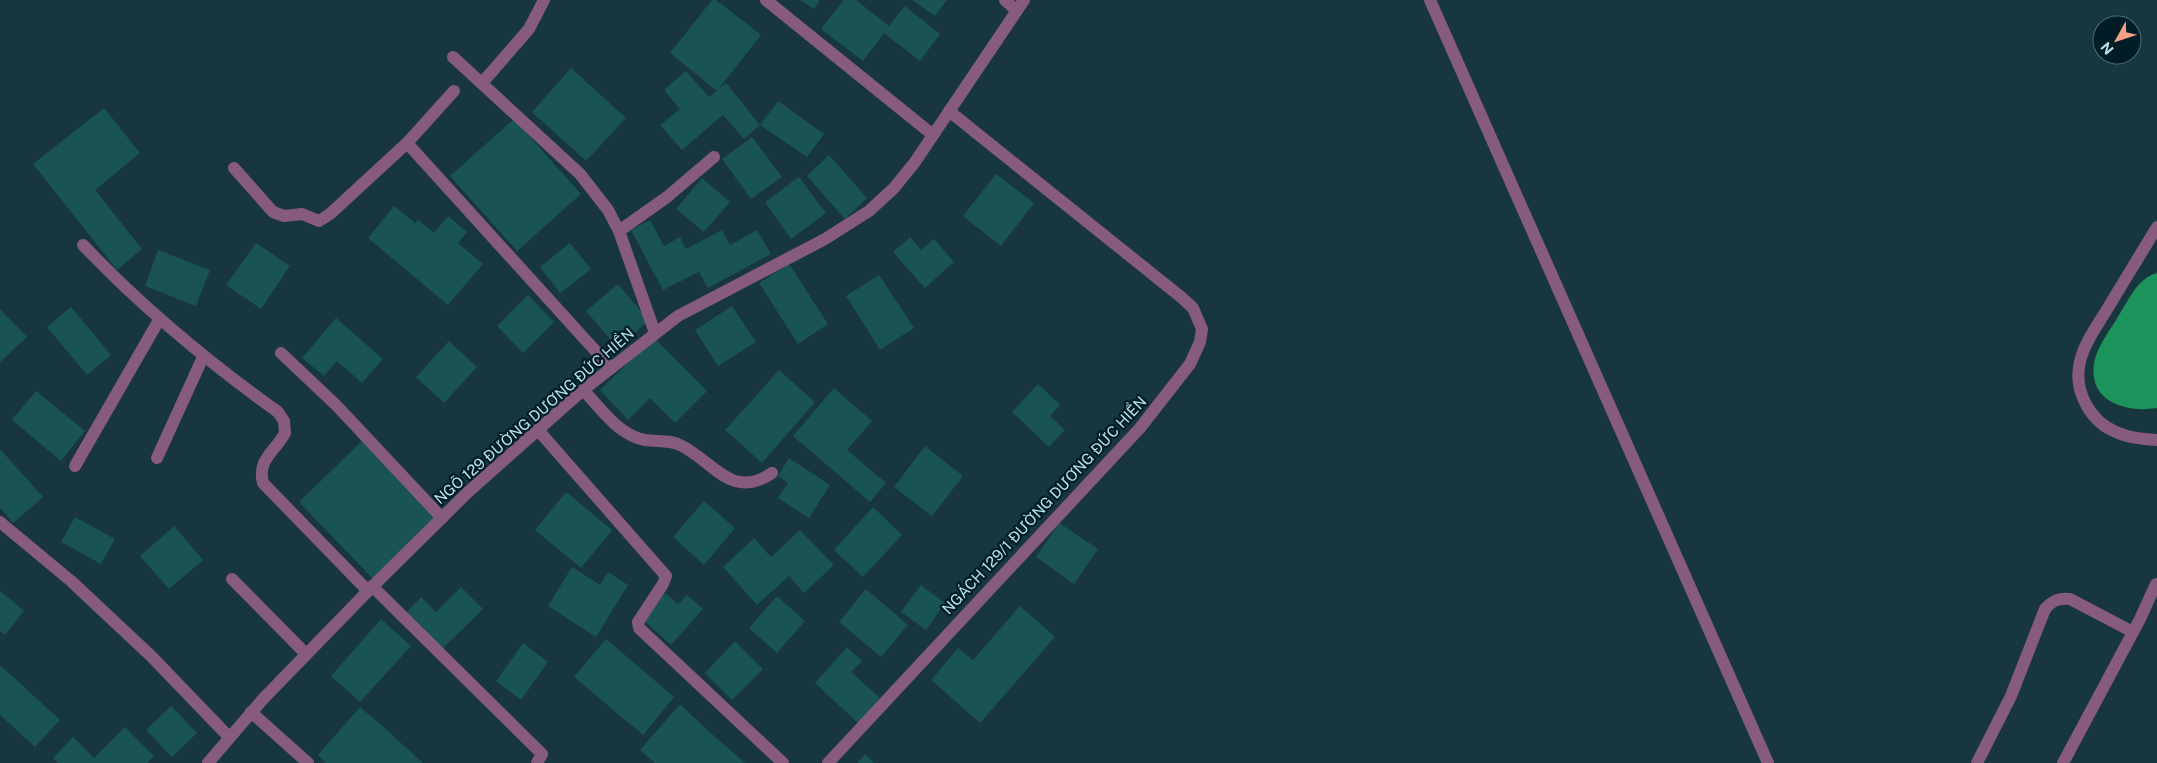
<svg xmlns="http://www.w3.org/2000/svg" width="2157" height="763" font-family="'Public Sans',sans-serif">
	<rect width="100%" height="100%" fill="#17363e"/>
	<!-- water -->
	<path fill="#1b935a" d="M 2157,273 L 2157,408 C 2126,413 2088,402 2094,363 C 2097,346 2111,329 2119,315 C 2129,299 2138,278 2157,273 Z"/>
	<!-- building -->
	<g fill="#195354">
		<path d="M 712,0 L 716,0 L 761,35 L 717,91 L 670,53 Z"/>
		<path d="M 800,0 L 820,0 L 814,9 Z"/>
		<path d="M 844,0 L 856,0 L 889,26 L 905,6 L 940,34 L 920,61 L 884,33 L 863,61 L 821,29 Z"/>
		<path d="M 912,0 L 947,0 L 935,16 Z"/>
		<path d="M 571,68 L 626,118 L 586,161 L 532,112 Z"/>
		<path d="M 686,71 L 709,97 L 726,83 L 760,125 L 778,101 L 824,134 L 807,157 L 760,125 L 744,139 L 723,115 L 682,150 L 660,125 L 680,109 L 664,90 Z"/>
		<path d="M 104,108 L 140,153 L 95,190 L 142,249 L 117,270 L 33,164 Z"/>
		<path d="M 514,119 L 581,194 L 517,251 L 450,176 Z"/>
		<path d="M 752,137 L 782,177 L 751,199 L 722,159 Z"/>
		<path d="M 829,155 L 867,198 L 845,219 L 807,176 Z"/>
		<path d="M 996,174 L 1034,203 L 1001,246 L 963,216 Z"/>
		<path d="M 799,177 L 826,213 L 791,239 L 765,202 Z"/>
		<path d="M 702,178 L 730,202 L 704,232 L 676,209 Z"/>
		<path d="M 394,206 L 415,223 L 418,220 L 434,233 L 448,216 L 467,232 L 458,243 L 483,264 L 448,305 L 368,238 Z"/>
		<path d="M 650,220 L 664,246 L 680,237 L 686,249 L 722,230 L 730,245 L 757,230 L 771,254 L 708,288 L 699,272 L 663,290 L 631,230 Z"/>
		<path d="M 910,237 L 921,250 L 934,239 L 954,262 L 925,288 L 893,252 Z"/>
		<path d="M 256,243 L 290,266 L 261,309 L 226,285 Z"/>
		<path d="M 570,243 L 591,269 L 560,293 L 540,267 Z"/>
		<path d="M 158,250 L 210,270 L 196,306 L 145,286 Z"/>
		<path d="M 789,264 L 828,324 L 798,344 L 759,283 Z"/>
		<path d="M 879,275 L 914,328 L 880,350 L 846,296 Z"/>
		<path d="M 618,284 L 649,321 L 617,347 L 586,311 Z"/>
		<path d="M 528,295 L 554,322 L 523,353 L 497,326 Z"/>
		<path d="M 732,306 L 756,342 L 718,366 L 695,330 Z"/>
		<path d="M 71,307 L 111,355 L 87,375 L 47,327 Z"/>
		<path d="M 0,309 L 27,337 L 0,362 Z"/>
		<path d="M 336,318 L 383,359 L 362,383 L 337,361 L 324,376 L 302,358 Z"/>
		<path d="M 654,338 L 707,391 L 675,423 L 650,398 L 628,420 L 600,390 Z"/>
		<path d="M 449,341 L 477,367 L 444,403 L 416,377 Z"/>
		<path d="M 779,370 L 815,402 L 762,463 L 725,430 Z"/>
		<path d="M 1038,384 L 1060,405 L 1050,416 L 1065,430 L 1049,447 L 1012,412 Z"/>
		<path d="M 834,388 L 872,421 L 847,450 L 886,483 L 870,502 L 793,436 Z"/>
		<path d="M 36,391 L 85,431 L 61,461 L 12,420 Z"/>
		<path d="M 364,439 L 438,516 L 373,579 L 299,502 Z"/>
		<path d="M 925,446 L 963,476 L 932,516 L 894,487 Z"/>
		<path d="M 0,449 L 43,497 L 13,523 L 0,508 Z"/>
		<path d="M 789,458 L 830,485 L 809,518 L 778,498 L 788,483 L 778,476 Z"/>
		<path d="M 566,492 L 612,530 L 581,568 L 535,530 Z"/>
		<path d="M 704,501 L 735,528 L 704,565 L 673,537 Z"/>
		<path d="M 873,507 L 902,535 L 863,577 L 834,550 Z"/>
		<path d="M 75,517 L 115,539 L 101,564 L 61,542 Z"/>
		<path d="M 1059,523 L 1098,549 L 1074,584 L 1036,557 Z"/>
		<path d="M 174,526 L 203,560 L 169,589 L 140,556 Z"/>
		<path d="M 800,530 L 834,565 L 804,593 L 789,576 L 757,605 L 723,567 L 754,538 L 771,557 Z"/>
		<path d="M 572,567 L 600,585 L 608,572 L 628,585 L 596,637 L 548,606 Z"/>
		<path d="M 921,585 L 945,603 L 926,630 L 901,612 Z"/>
		<path d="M 461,587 L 483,609 L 441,650 L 405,614 L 421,597 L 436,612 Z"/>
		<path d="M 866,589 L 908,625 L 881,657 L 839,622 Z"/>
		<path d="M 0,591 L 24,611 L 5,635 L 0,631 Z"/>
		<path d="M 665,593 L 678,604 L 687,595 L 703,609 L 671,645 L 642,619 Z"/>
		<path d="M 777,596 L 805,621 L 777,653 L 749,628 Z"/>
		<path d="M 1020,606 L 1055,637 L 980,723 L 931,680 L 958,648 L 973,660 Z"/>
		<path d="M 381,619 L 411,646 L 360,702 L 331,676 Z"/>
		<path d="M 606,639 L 674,697 L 643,735 L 574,677 Z"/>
		<path d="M 735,641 L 763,669 L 732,700 L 705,673 Z"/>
		<path d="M 523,643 L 548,662 L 521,700 L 496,681 Z"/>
		<path d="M 847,647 L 862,661 L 851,672 L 880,698 L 858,723 L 815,683 Z"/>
		<path d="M 0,665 L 60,720 L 35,747 L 0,715 Z"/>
		<path d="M 680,704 L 705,728 L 745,763 L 655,763 L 640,750 Z"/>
		<path d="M 171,706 L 197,733 L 172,757 L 146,730 Z"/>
		<path d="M 360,707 L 380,724 L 423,763 L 326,763 L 318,755 Z"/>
		<path d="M 125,727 L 154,756 L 147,763 L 58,763 L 53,758 L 73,737 L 94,758 Z"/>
		<path d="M 865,754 L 874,763 L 857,763 Z"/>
	</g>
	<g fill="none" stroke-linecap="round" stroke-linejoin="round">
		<!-- lane -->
		<g stroke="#875b7c" stroke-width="12">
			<path d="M 766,0 L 933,135"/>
			<path d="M 1005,0 L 1017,11"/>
			<path d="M 453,57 L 580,174 L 608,210 L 619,231 L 655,333"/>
			<path d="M 482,83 L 529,29 L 544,0"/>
			<path d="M 407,143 L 454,91"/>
			<path d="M 234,168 L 273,212 L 284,216 L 302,214 L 319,221 L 330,214 L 407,143 L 611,368"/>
			<path d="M 619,231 L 667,197 L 714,157"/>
			<path d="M 83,245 C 143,308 208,362 278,412 L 284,421 L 285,433 C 275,452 257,459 263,483 L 368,591"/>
			<path d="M 281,353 L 337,406 L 442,518"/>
			<path d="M 583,390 C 601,408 618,435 645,440 C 658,442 670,439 682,446 C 715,463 732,500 772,473"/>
			<path d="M 538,430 L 666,576 L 663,584 L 638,622 L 639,628 L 783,763"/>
			<path d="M 157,458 L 203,357"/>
			<path d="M 75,466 L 159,320"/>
			<path d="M 0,522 L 71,581 L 151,656 L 229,737"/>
			<path d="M 232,579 L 306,654"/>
			<path d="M 372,586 L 542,754 L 537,763"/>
			<path d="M 251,712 L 308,763"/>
			<path d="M 828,763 L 1140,428 L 1190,364 L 1200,342 L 1202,329 L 1193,308 L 1181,297 L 949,111"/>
			<path d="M 1977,763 L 2011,696 L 2045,609 C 2053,600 2059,598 2070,599 L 2133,632"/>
			<path d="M 2063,763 L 2140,619 L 2156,584"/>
		</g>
		<!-- street -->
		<g stroke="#875b7c" stroke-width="12">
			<path d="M 1430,0 L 1768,763"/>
			<path d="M 2157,227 C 2141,253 2125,280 2109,306 C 2098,325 2082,345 2079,367 C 2075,393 2091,422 2116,432 C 2129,438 2143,439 2157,440"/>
			<path d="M 208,763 L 263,699 L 368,591 L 467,493 L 583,390 L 678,316 L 825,239 L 869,211 L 894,188 L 915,162 L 1024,0"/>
		</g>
	</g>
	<g text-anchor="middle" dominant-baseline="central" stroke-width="4.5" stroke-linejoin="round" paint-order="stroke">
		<!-- street labels -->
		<g font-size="15" fill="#b7e3ef" stroke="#001d25">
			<text transform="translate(534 416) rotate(-41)">NGÕ 129 ĐƯỜNG DƯƠNG ĐỨC HIỀN</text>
			<text transform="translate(1044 505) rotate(-47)">NGÁCH 129/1 ĐƯỜNG DƯƠNG ĐỨC HIỀN</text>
		</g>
	</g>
	<!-- north arrow -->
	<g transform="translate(2117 40) rotate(230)"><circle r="24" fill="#001d25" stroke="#496c76"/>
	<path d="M0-4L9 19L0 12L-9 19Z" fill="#f49e86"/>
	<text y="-8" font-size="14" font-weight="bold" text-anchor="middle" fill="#b7e3ef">N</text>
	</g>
</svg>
